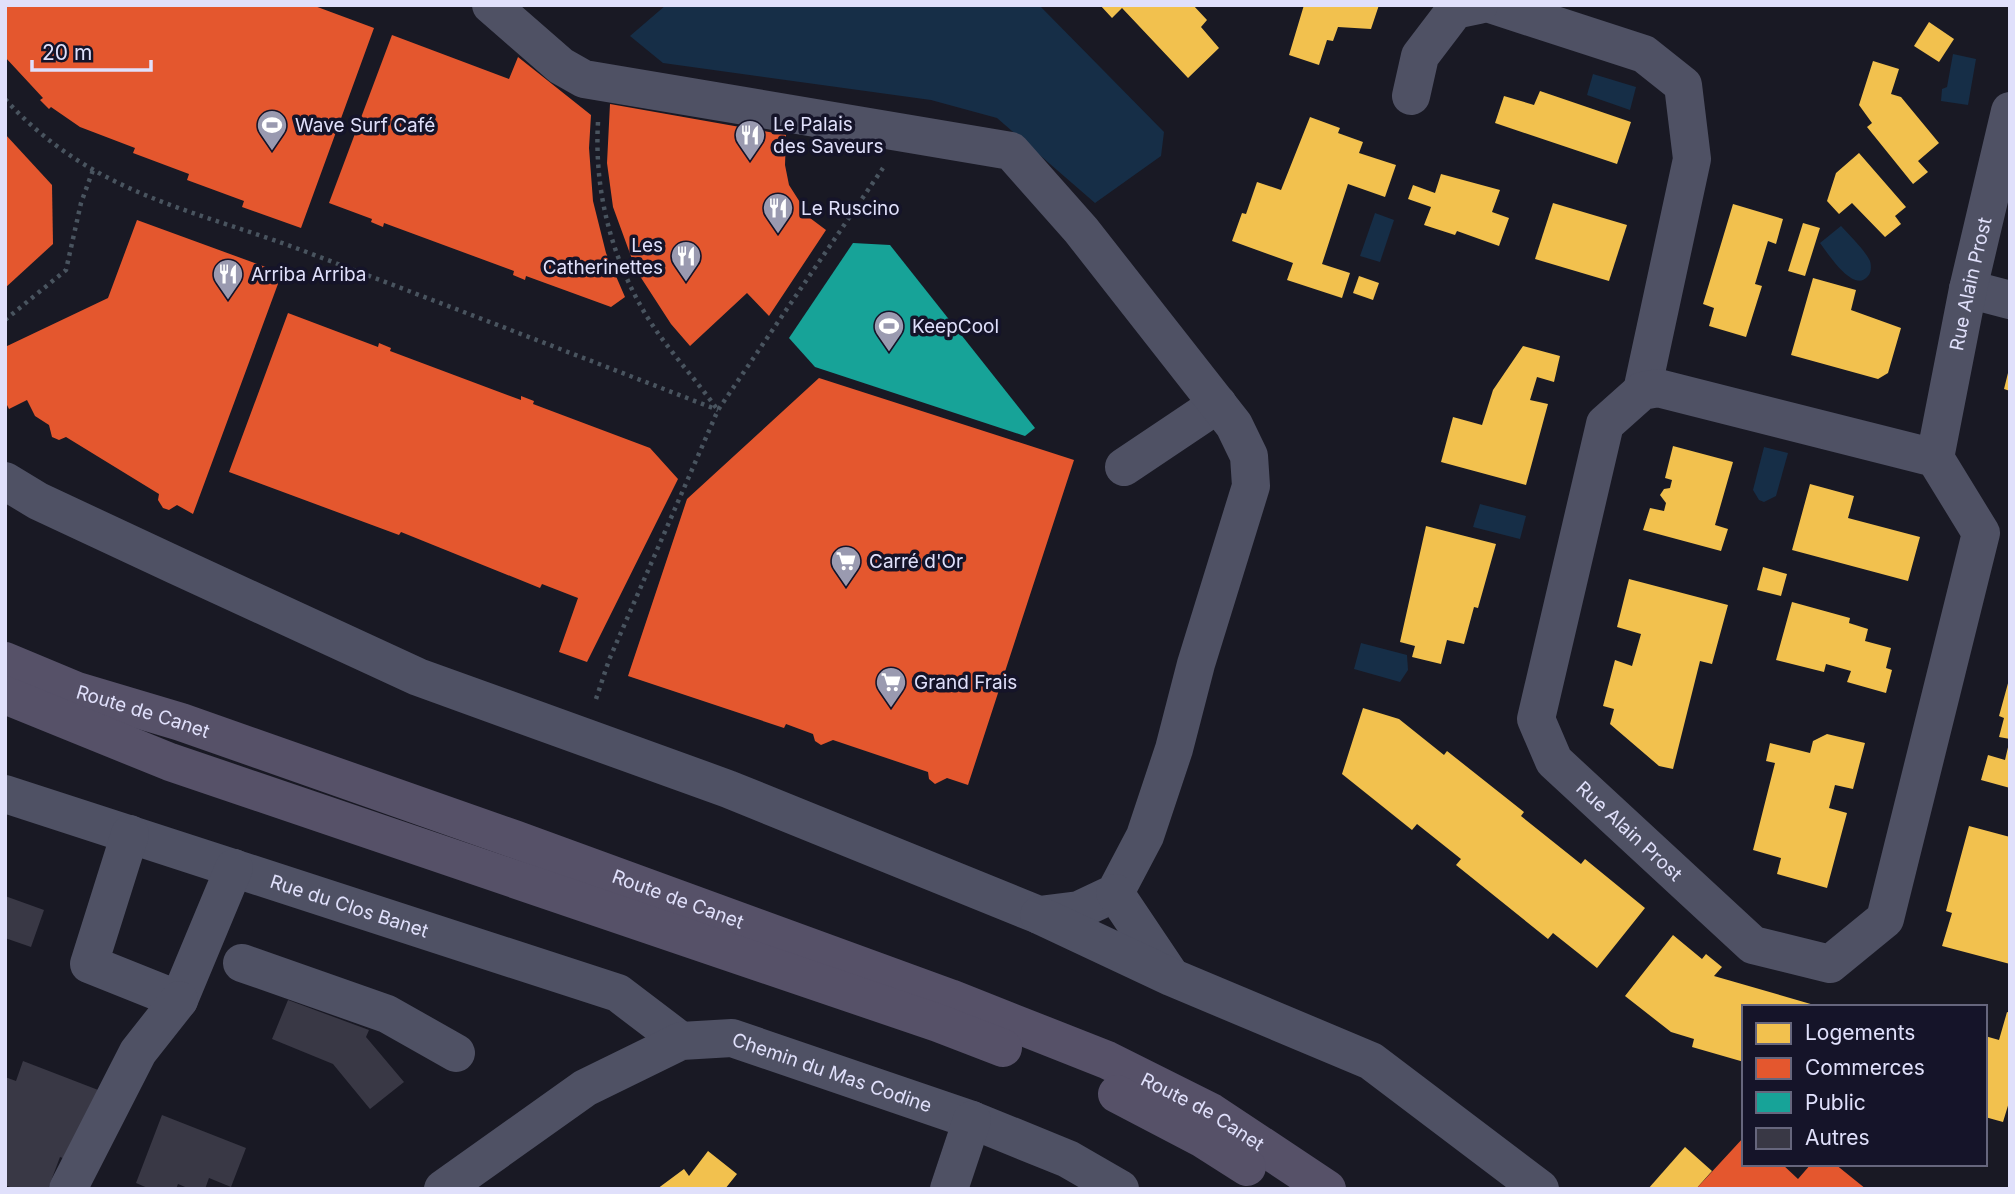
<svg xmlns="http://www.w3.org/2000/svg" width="2015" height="1194" font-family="Inter,sans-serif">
	<rect width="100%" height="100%" fill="#191924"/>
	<!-- water -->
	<g fill="#162e47">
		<path d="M 666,5 L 1039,5 L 1164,132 L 1161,156 L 1095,203 L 997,118 L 931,100 L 663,63 L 630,36 Z"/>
		<path d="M 1953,54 L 1976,59 L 1968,105 L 1941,101 L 1942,89 L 1947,87 Z"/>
		<path d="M 1593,74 L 1636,87 L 1630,110 L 1587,95 Z"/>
		<path d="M 1375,213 L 1394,220 L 1380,262 L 1360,256 Z"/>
		<path d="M 1841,226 C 1850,236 1864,249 1870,261 C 1871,264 1872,272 1868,276 C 1854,294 1829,255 1820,243 Z"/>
		<path d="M 1764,447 L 1788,453 L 1776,496 L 1764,502 L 1759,500 L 1753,490 Z"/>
		<path d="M 1480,504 L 1526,516 L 1520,539 L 1473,527 Z"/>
		<path d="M 1361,643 L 1407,655 L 1408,670 L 1400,682 L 1354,669 Z"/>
	</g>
	<!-- homes -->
	<g fill="#f2c14e">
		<path d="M 1100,5 L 1193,5 L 1207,20 L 1201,27 L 1219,48 L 1188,78 L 1122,8 L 1112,18 Z"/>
		<path d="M 1304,5 L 1379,5 L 1371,29 L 1338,27 L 1333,41 L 1327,40 L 1319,65 L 1289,55 Z"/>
		<path d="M 1929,22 L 1954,39 L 1939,62 L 1914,46 Z"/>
		<path d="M 1873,61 L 1899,69 L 1891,94 L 1901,97 L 1939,143 L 1918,161 L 1928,172 L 1913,184 L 1867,127 L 1872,123 L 1859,105 Z"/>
		<path d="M 1540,91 L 1631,122 L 1617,164 L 1495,123 L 1504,96 L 1534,105 Z"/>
		<path d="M 1310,117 L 1340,128 L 1338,133 L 1363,142 L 1359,153 L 1396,165 L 1385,197 L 1348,184 L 1322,264 L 1350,273 L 1342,298 L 1287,280 L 1293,263 L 1232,241 L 1242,213 L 1246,214 L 1257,182 L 1281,190 Z"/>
		<path d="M 1859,153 L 1906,207 L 1895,216 L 1901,224 L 1885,237 L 1852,203 L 1839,214 L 1827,201 L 1836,173 Z"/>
		<path d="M 1441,174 L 1500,190 L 1492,212 L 1509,218 L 1499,246 L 1457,231 L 1455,235 L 1424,225 L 1431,207 L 1408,199 L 1413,185 L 1435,193 Z"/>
		<path d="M 1553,203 L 1627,225 L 1609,281 L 1535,259 Z"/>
		<path d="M 1733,204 L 1783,219 L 1776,244 L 1768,241 L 1755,284 L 1762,286 L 1746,337 L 1709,326 L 1714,308 L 1703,304 Z"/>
		<path d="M 1803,223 L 1820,228 L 1805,276 L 1788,271 Z"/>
		<path d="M 1359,276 L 1379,283 L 1373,300 L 1353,293 Z"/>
		<path d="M 1813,278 L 1856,290 L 1851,310 L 1901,328 L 1888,373 L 1878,379 L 1791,355 Z"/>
		<path d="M 1523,346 L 1560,356 L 1554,382 L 1537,377 L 1530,400 L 1548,404 L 1526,485 L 1441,462 L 1453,417 L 1482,425 L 1493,390 Z"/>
		<path d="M 2009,369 L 2010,369 L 2010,391 L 2004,389 Z"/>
		<path d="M 1673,446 L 1733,462 L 1715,525 L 1728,529 L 1721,551 L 1643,530 L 1650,508 L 1664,511 L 1666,503 L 1660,495 L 1664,489 L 1670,488 L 1672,480 L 1665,478 Z"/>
		<path d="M 1810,484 L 1854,496 L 1848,518 L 1920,537 L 1908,581 L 1792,550 Z"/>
		<path d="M 1426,526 L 1496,544 L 1478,608 L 1474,607 L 1464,644 L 1447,640 L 1441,664 L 1412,657 L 1415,646 L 1400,642 Z"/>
		<path d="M 1763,567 L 1787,574 L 1781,596 L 1757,590 Z"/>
		<path d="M 1629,579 L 1728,605 L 1712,664 L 1700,661 L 1673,769 L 1659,766 L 1610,724 L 1614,709 L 1603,706 L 1615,660 L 1632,666 L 1641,634 L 1617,627 Z"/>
		<path d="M 1792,602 L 1850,618 L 1849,623 L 1868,629 L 1865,641 L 1891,648 L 1886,668 L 1892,670 L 1886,693 L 1847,682 L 1851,671 L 1826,664 L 1824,672 L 1776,660 Z"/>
		<path d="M 2010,676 L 2010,739 L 1999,737 L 2004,718 L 1999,716 Z"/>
		<path d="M 1363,708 L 1399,719 L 1444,755 L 1447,751 L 1524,812 L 1521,816 L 1581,864 L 1585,859 L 1645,908 L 1597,968 L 1553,933 L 1548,939 L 1456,865 L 1461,859 L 1417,824 L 1412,830 L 1342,774 Z"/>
		<path d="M 1827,734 L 1865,743 L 1853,789 L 1835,785 L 1829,808 L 1847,813 L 1827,888 L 1777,874 L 1781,858 L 1753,850 L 1775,763 L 1766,761 L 1770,743 L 1810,753 L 1813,741 Z"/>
		<path d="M 2009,743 L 2010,788 L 1981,780 L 1988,755 L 2005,760 Z"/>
		<path d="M 1969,826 L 2010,837 L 2010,964 L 1942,946 L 1952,913 L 1946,911 Z"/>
		<path d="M 1673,935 L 1702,959 L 1706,954 L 1722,967 L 1714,976 L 1821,1007 L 1744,1007 L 1744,1062 L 1692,1047 L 1694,1039 L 1671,1032 L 1625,996 Z"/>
		<path d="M 2007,1012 L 2010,1013 L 2010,1099 L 2003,1122 L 1985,1117 L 1985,1036 L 1999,1040 Z"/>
		<path d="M 1685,1147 L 1712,1171 L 1696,1189 L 1648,1189 Z"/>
		<path d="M 708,1151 L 737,1174 L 725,1189 L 657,1189 L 684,1169 L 689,1176 Z"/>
	</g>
	<!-- shops -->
	<g fill="#e4572e">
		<path d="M 5,5 L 312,5 L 374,28 L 301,228 L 242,207 L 244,201 L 187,180 L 189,174 L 133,153 L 135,148 L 80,127 L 51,107 L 49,109 L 40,100 L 43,98 L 5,57 Z"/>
		<path d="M 392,35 L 509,79 L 518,57 L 591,115 L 589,148 L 593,201 L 606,253 L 625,297 L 611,307 L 526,276 L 525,280 L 513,275 L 514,271 L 384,223 L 383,227 L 371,222 L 372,219 L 329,203 Z"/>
		<path d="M 610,104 L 786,135 L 785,165 L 789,185 L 810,218 L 826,230 L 769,316 L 747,293 L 690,346 L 671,324 L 636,270 L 613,207 L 607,163 Z"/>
		<path d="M 5,134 L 52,185 L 53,244 L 5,288 Z"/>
		<path d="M 137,220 L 282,273 L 193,514 L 177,505 L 169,510 L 163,508 L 158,500 L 159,494 L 66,437 L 59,440 L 52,437 L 49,425 L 35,416 L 27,400 L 9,409 L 5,401 L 5,347 L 108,298 Z"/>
		<path d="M 288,313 L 378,347 L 379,343 L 391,348 L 390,351 L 521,400 L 521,396 L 534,401 L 533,404 L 650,448 L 678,479 L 587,662 L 559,652 L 578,598 L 542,584 L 540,588 L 401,532 L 399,535 L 229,472 Z"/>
		<path d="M 819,378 L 1074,460 L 968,785 L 947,778 L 935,784 L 929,779 L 928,772 L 833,740 L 821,745 L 815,741 L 813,734 L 786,724 L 784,728 L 628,676 L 687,499 Z"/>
		<path d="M 1744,1137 L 1744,1164 L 1782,1164 L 1798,1179 L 1811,1164 L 1835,1164 L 1866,1189 L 1696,1189 Z"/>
	</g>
	<!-- public -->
	<path fill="#17a398" d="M 853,243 L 890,245 L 1035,428 L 1025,436 L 815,367 L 789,338 Z"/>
	<!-- building -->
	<g fill="#393845">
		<path d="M 5,896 L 44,910 L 31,947 L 5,938 Z"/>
		<path d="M 288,1000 L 369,1030 L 366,1037 L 404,1082 L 370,1109 L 333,1064 L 272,1039 Z"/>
		<path d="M 23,1061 L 106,1093 L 71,1161 L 60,1157 L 48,1189 L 15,1189 L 5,1185 L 5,1077 L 16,1081 Z"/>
		<path d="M 162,1115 L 246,1148 L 231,1187 L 209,1178 L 205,1189 L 190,1189 L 178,1184 L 176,1189 L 150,1189 L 136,1183 Z"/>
	</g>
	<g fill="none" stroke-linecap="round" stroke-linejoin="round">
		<!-- path -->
		<g stroke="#49545f" stroke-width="4.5" stroke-dasharray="3.5 5" stroke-linecap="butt">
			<path d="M 5,99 C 95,198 200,210 317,256 C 451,307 584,358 718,410"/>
			<path d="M 598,122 C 594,190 611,257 646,315 C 666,348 695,378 717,409"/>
			<path d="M 5,320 L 66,270 L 81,203 L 93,170"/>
			<path d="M 596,699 L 609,660 L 718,410 L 883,168"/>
		</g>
		<!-- minor -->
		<g stroke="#4f5164" stroke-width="38">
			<path d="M 1493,5 L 1644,54 L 1683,85 L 1692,159 L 1642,391"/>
			<path d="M 1411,96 L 1420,56 L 1455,10 L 1479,5"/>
			<path d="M 1968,289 L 2010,300"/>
			<path id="s1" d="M 1935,458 L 1658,388 L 1642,391 L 1605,424 L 1536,719 L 1554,761 L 1753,945 L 1830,964 L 1885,919 L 1981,533 L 1935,458 L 1968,289 L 2010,111"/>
			<path d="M 1124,467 L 1218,404"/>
			<path d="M 5,481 L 38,501 L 175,565 L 418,677 L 728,789 L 1039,915 L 1079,910 L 1115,893 L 1145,836 L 1174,749 L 1196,664 L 1251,486 L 1249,456 L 1234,425 L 1081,230 L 1011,151 L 584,79 L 561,66 L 491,5"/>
			<path id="s2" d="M 5,794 L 618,993 L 681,1041"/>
			<path d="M 130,834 L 89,964 L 179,1000 L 234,868"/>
			<path d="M 1115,893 L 1170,975"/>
			<path d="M 1039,915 L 1171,977 L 1371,1061 L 1540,1189"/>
			<path d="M 242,963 L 387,1014 L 456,1053"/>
			<path d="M 68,1189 L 138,1052 L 179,1000"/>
			<path id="s3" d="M 443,1189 L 585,1088 L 681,1041 L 732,1038 L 972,1120 L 1068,1159 L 1120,1189"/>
			<path d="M 949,1189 L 972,1120"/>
		</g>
		<!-- major -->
		<g stroke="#565168" stroke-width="38">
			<path id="s4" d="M 5,661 L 77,691 L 181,722 L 514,839 L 950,998 L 1107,1060 L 1211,1112 L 1327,1189"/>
			<path d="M 5,695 L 170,762 L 938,1023 L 1003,1048"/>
			<path d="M 1117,1094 L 1203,1139 L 1247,1167"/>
		</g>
	</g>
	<!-- icons -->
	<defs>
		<g id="stadium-pin" transform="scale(1.575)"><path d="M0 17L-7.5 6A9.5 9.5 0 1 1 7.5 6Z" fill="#9a9ab0" stroke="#151429"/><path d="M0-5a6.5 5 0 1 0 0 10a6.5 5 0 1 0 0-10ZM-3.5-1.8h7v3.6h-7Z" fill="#fff"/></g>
		<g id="restaurant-pin" transform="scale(1.575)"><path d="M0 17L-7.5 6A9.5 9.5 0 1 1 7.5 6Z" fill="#9a9ab0" stroke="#151429"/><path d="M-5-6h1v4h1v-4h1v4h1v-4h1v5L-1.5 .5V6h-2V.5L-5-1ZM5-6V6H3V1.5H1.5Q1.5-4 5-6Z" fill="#fff"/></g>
		<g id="supermarket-pin" transform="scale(1.575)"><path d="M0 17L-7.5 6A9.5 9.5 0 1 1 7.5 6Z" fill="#9a9ab0" stroke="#151429"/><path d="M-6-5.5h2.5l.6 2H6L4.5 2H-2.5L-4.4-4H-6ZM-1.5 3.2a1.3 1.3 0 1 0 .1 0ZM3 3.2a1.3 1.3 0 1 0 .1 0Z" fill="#fff"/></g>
	</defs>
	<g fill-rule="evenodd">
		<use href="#stadium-pin" x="272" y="125"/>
		<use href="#restaurant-pin" x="750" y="135"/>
		<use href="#restaurant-pin" x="778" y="208"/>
		<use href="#restaurant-pin" x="686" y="256"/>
		<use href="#restaurant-pin" x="228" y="274"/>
		<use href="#stadium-pin" x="889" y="326"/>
		<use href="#supermarket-pin" x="846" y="561"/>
		<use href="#supermarket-pin" x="891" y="682"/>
	</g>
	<g text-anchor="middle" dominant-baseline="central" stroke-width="7" stroke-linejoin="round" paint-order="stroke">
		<!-- poi labels -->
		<g font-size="19" fill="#e0e0fb" stroke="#151429" text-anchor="start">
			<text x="773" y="124">Le Palais<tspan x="773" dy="22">des Saveurs</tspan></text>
			<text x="295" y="125">Wave Surf Café</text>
			<text x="801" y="208">Le Ruscino</text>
			<text x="663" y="245" text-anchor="end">Les<tspan x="663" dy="22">Catherinettes</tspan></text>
			<text x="251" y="274">Arriba Arriba</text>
			<text x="912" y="326">KeepCool</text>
			<text x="869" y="561">Carré d'Or</text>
			<text x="914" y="682">Grand Frais</text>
		</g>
		<!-- street labels -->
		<g font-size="19" fill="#e0e0fb" stroke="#151429">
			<text stroke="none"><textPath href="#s1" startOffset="1785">Rue Alain Prost</textPath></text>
			<text stroke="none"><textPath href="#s4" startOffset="147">Route de Canet</textPath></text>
			<text stroke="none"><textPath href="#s1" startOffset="803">Rue Alain Prost</textPath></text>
			<text stroke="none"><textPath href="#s4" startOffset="714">Route de Canet</textPath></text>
			<text stroke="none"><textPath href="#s2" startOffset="362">Rue du Clos Banet</textPath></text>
			<text stroke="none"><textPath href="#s3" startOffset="438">Chemin du Mas Codine</textPath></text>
			<text stroke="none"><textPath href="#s4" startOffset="1281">Route de Canet</textPath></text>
		</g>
	</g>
	<!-- border -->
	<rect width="2015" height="1194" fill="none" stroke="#e0e0fb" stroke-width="14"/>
	<!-- legend -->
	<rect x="1742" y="1005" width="245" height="161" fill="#151429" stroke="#66667d" stroke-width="2"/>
	<rect x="1756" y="1023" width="35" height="21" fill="#f2c14e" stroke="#66667d" stroke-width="2"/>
	<text x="1805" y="1040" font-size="21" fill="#e0e0fb">Logements</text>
	<rect x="1756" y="1058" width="35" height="21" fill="#e4572e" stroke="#66667d" stroke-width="2"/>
	<text x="1805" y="1075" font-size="21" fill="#e0e0fb">Commerces</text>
	<rect x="1756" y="1092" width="35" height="21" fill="#17a398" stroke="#66667d" stroke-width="2"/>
	<text x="1805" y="1110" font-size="21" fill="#e0e0fb">Public</text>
	<rect x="1756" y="1128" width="35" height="21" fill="#393845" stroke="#66667d" stroke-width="2"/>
	<text x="1805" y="1145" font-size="21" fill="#e0e0fb">Autres</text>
	<!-- scale -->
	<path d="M32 60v10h119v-10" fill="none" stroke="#e0e0fb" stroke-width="3.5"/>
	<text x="42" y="60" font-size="21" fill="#e0e0fb" stroke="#151429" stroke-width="5" paint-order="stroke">20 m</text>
</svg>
